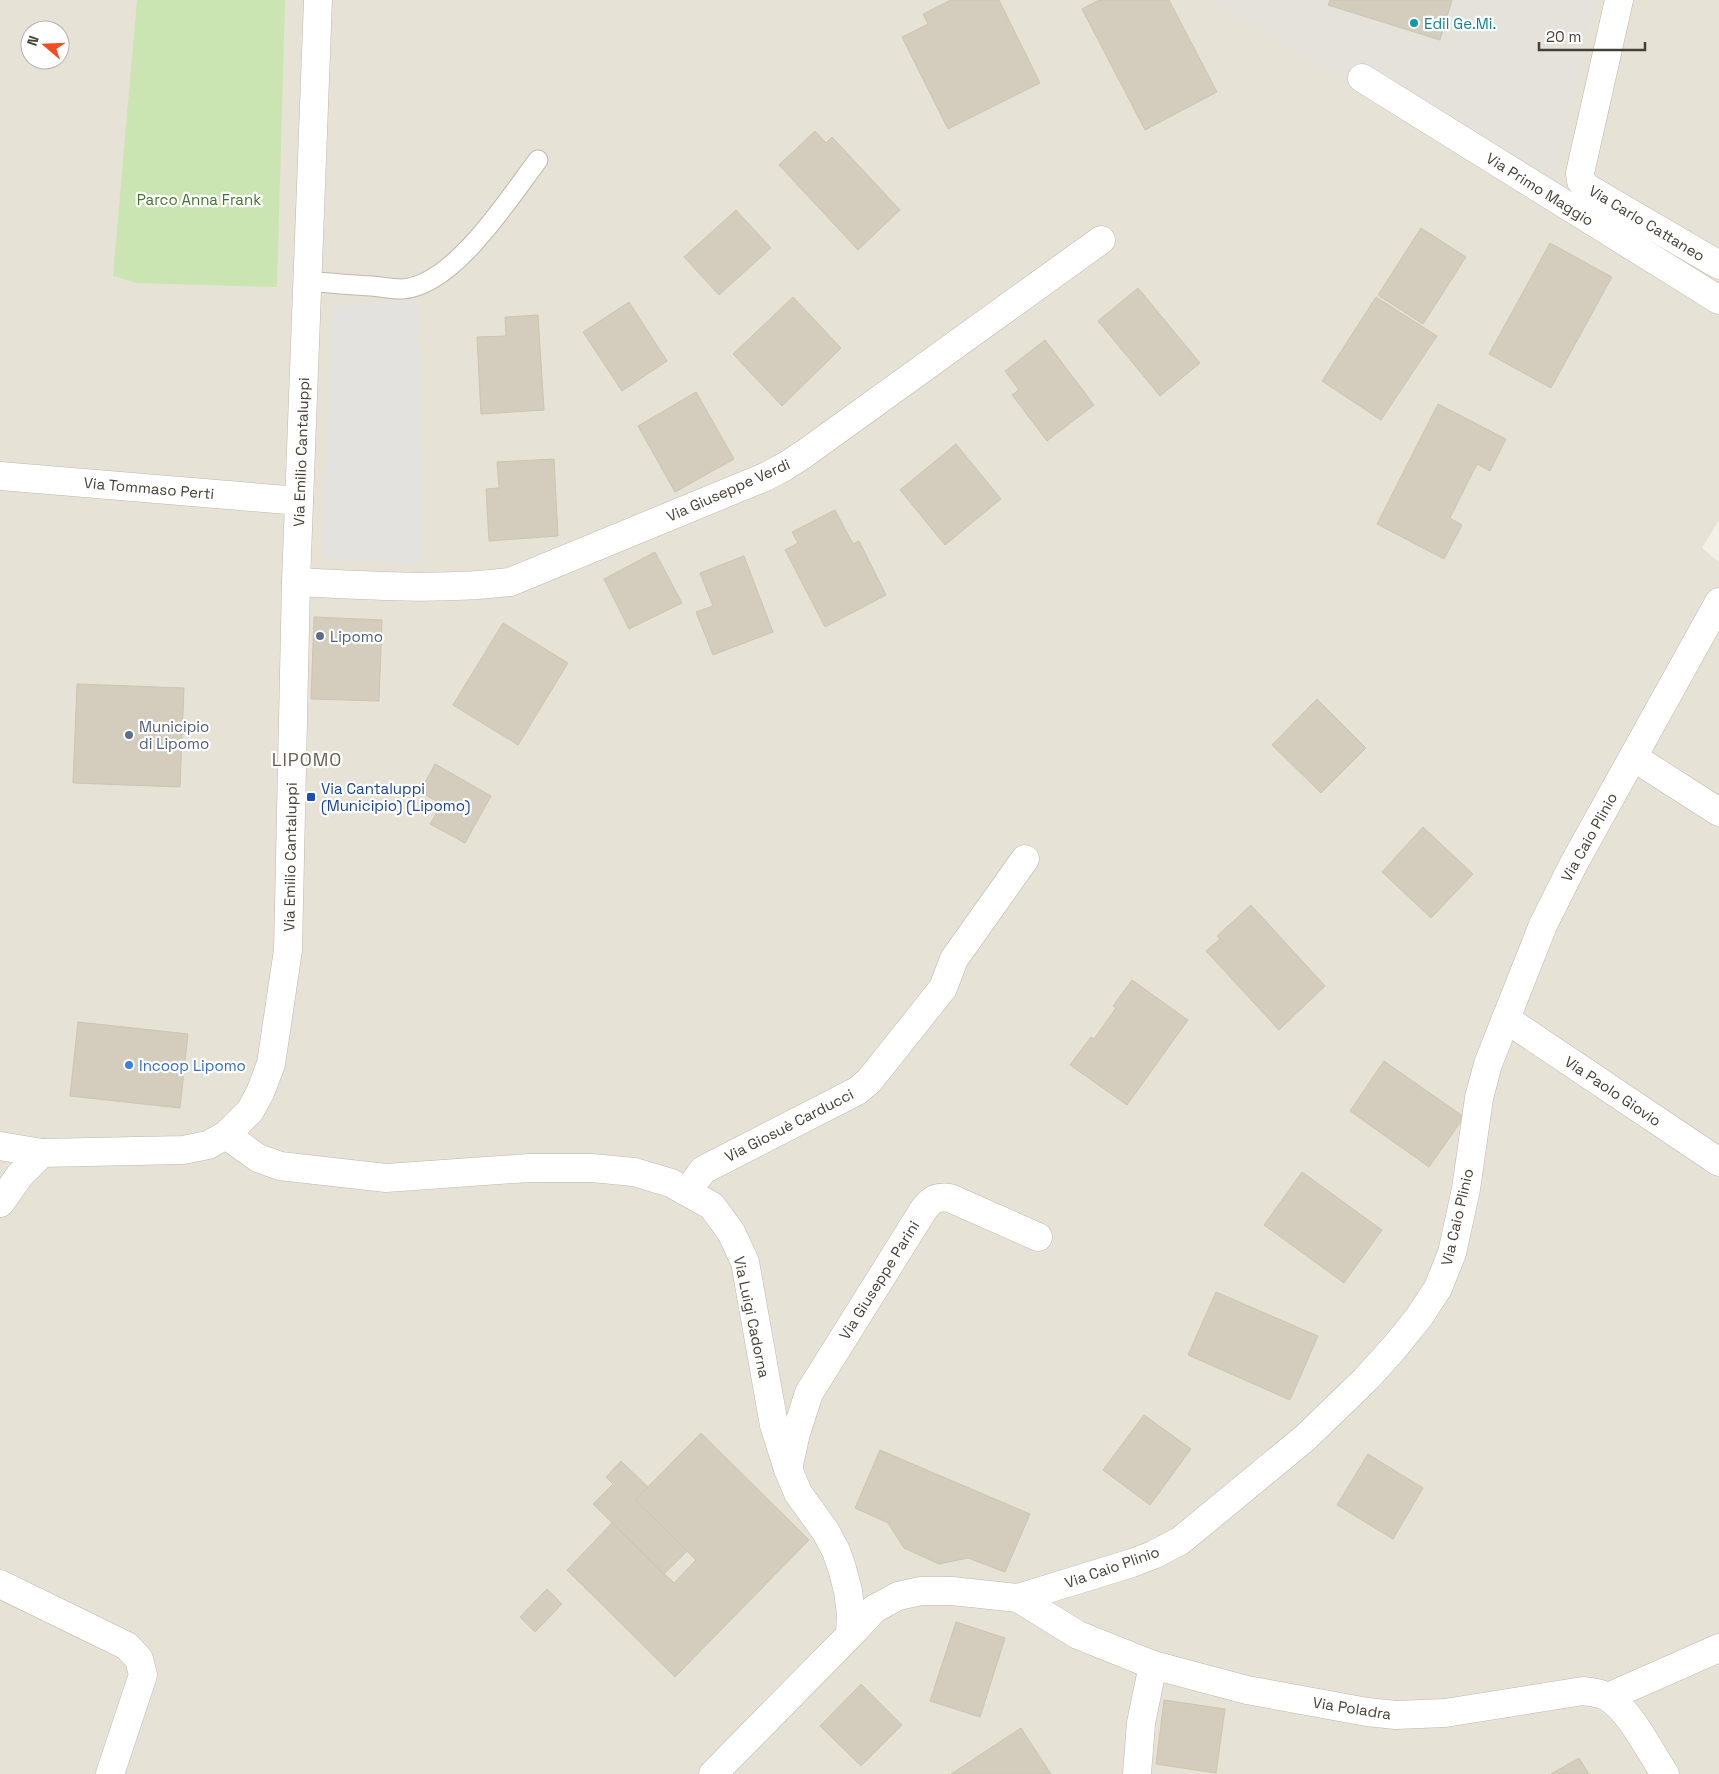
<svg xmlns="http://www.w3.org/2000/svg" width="1719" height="1774" font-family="'Space Grotesk',sans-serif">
	<rect width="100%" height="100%" fill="#f3f0e7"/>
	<!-- residential -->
	<path fill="#e6e2d5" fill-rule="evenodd" d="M 0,0 L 1209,0 L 1548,207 L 1598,0 L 1719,0 L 1719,520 L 1702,548 L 1719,562 L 1719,1774 L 0,1774 ZM 30,30 L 60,30 L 60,60 L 30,60 Z"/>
	<!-- industrial -->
	<path fill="#e5e1db" d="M 1209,0 L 1598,0 L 1548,208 Z"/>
	<!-- green -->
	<path fill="#cae5b1" d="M 137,0 L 285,0 L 277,287 L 137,283 L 113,276 Z"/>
	<!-- parking -->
	<path fill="#e4e2de" d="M 418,296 L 422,565 L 323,557 L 333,307 Z"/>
	<!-- building -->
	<g fill="#d4ccbc" stroke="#cec4b0">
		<path d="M 951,0 L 999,0 L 1040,83 L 948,129 L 902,37 L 928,24 L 923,14 Z"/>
		<path d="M 1099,0 L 1169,0 L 1217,92 L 1145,130 L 1082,9 Z"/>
		<path d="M 1330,0 L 1452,0 L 1440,40 L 1328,5 Z"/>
		<path d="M 815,131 L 826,143 L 832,137 L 900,210 L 858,250 L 779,165 Z"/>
		<path d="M 736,210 L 771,248 L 719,295 L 684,257 Z"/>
		<path d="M 1421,228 L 1466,257 L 1423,324 L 1378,295 Z"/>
		<path d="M 1550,243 L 1612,277 L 1551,388 L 1489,354 Z"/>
		<path d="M 1138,288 L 1200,363 L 1160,396 L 1098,321 Z"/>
		<path d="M 793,297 L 841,348 L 782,406 L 733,354 Z"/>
		<path d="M 1376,297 L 1437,336 L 1381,420 L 1322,381 Z"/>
		<path d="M 629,302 L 667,361 L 622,391 L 583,332 Z"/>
		<path d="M 538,315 L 544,410 L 481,414 L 477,337 L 506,336 L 505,317 Z"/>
		<path d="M 1045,340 L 1094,405 L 1047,441 L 1012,395 L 1019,390 L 1005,371 Z"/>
		<path d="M 696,392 L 734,459 L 675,492 L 638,426 Z"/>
		<path d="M 1438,404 L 1506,439 L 1490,471 L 1477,464 L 1450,518 L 1462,525 L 1444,559 L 1377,524 Z"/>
		<path d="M 956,444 L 1001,499 L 945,545 L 900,490 Z"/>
		<path d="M 554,459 L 558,536 L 489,541 L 486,489 L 499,488 L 497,462 Z"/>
		<path d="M 835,510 L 853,544 L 859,541 L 886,595 L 825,627 L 785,550 L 798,543 L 792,532 Z"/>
		<path d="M 655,552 L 682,603 L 629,629 L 604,579 Z"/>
		<path d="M 744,556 L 773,632 L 713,655 L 696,612 L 713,606 L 700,573 Z"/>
		<path d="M 314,617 L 382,620 L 379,701 L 311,699 Z"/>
		<path d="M 503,623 L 568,663 L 518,745 L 453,705 Z"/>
		<path d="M 77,684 L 184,688 L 180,787 L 73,783 Z"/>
		<path d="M 1317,699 L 1366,748 L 1321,793 L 1272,745 Z"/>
		<path d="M 435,764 L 491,796 L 465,843 L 430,824 L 442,804 L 420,792 Z"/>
		<path d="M 1423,827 L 1473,874 L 1431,918 L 1382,872 Z"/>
		<path d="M 1251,905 L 1325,986 L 1279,1030 L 1206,951 L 1220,939 L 1217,936 Z"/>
		<path d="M 1132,980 L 1188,1020 L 1127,1105 L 1070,1065 L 1091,1037 L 1094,1039 L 1116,1008 L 1113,1006 Z"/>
		<path d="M 78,1022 L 188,1034 L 180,1108 L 70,1096 Z"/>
		<path d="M 1384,1061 L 1464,1117 L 1429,1167 L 1350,1111 Z"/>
		<path d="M 1302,1172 L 1382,1230 L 1344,1283 L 1264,1225 Z"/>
		<path d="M 1216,1292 L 1318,1336 L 1290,1400 L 1188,1355 Z"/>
		<path d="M 1144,1415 L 1191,1449 L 1150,1505 L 1103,1470 Z"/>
		<path d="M 701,1433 L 809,1540 L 675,1677 L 567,1570 L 612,1523 L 674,1583 L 696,1560 L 635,1500 Z"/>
		<path d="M 880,1450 L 1030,1514 L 1005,1572 L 968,1558 L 939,1564 L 904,1548 L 888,1523 L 855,1508 Z"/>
		<path d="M 1368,1454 L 1423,1488 L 1393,1539 L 1337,1505 Z"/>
		<path d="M 621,1461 L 648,1487 L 635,1500 L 687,1551 L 664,1574 L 593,1504 L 613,1484 L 606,1477 Z"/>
		<path d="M 547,1589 L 562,1604 L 535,1632 L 520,1617 Z"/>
		<path d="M 956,1622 L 1005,1638 L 980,1717 L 930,1701 Z"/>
		<path d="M 861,1684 L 902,1725 L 861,1766 L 820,1726 Z"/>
		<path d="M 1164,1700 L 1225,1709 L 1216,1773 L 1156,1764 Z"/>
		<path d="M 1021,1728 L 1051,1774 L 951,1774 Z"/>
		<path d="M 1579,1758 L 1589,1774 L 1551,1774 Z"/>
	</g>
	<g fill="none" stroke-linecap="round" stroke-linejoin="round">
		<!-- service casing -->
		<g stroke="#beb8aa" stroke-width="21">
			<path id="service" d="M 307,281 C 328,283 350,285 372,286 C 382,287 392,289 402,289 C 454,286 509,198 538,160"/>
		</g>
		<!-- minor casing -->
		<g stroke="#beb8aa" stroke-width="29">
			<g id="minor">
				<path d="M 1619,0 L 1580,173 L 1581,181 L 1586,187 L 1719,265"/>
				<path d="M 1362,78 L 1719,300"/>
				<path d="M 0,476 L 299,501"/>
				<path d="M 296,582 C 368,585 439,591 510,582 L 765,477 L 784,467 L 804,454 L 1101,240"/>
				<path d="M 1633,757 L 1719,812"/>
				<path d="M 1506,1019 L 1719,1162"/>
				<path d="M 226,1135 L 258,1158 L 280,1166 L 386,1178 L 529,1168 L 592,1168 L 634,1172 L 671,1183 L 712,1206 L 731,1232 L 745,1262 L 774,1425 L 788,1469 L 798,1493 L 826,1532 L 836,1551 L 842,1568 L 848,1591 L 851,1614 L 850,1635 L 713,1774"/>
				<path d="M 0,1146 L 42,1153 L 183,1150 L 208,1145 L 226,1135 L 250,1111 L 260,1093 L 271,1064 L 288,950 L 296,582 L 318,0"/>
				<path d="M 687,1192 L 703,1170 L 857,1091 L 869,1081 L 943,988 L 954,959 L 1025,859"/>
				<path d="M 0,1203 L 20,1175 L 42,1153"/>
				<path d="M 788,1469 L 796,1433 L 809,1393 L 924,1209 C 932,1199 937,1196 950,1198 L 1038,1237"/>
				<path d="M 0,1584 L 127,1646 L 139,1659 L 143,1675 L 110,1774"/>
				<path d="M 1018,1598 L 1078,1635 L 1153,1665 L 1247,1690 L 1367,1712 L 1396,1715 L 1445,1713 L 1583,1691 C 1592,1692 1602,1693 1609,1698 C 1630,1711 1651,1753 1665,1774"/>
				<path d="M 850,1635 L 874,1609 L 898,1596 L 921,1591 L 952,1591 L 1018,1598 L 1132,1563 L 1153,1555 L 1180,1541 L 1305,1438 L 1366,1379 L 1394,1348 L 1419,1317 L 1438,1288 L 1452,1253 L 1466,1189 L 1479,1098 L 1488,1064 L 1543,925 L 1573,865 L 1719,602"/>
				<path d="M 1608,1697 L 1719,1648"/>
				<path d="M 1137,1774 L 1141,1723 L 1153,1665"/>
			</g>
		</g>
		<!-- service -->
		<use href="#service" stroke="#fff" stroke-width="19"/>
		<!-- minor -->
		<use href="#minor" stroke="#fff" stroke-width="28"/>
	</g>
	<!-- markers -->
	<circle fill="#0f9aa8" stroke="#fff" stroke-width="2" cx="1414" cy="23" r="5"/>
	<g fill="#5c6f8a" stroke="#fff" stroke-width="2">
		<circle cx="320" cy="636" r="5"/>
		<circle cx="129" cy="735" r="5"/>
	</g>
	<rect fill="#1a4fb4" stroke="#fff" stroke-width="2" x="306" y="792" width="10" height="10" rx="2.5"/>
	<circle fill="#3f7fe0" stroke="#fff" stroke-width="2" cx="129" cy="1065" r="5"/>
	<g text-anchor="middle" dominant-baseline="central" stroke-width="4.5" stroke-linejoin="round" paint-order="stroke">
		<!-- culture labels -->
		<g font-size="15" fill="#0d838f" stroke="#fff" text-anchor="start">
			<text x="1424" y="23">Edil Ge.Mi.</text>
		</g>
		<!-- street labels -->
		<g font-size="15" fill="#454036" stroke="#fff">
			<text transform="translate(1540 189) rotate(32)">Via Primo Maggio</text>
			<text transform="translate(1647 223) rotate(31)">Via Carlo Cattaneo</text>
			<text transform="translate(301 452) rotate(-88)">Via Emilio Cantaluppi</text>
			<text transform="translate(149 488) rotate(5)">Via Tommaso Perti</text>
			<text transform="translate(728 490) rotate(-24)">Via Giuseppe Verdi</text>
			<text transform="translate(1589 837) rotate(-61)">Via Caio Plinio</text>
			<text transform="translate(290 857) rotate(-89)">Via Emilio Cantaluppi</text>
			<text transform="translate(1613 1091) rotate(34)">Via Paolo Giovio</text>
			<text transform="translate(789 1125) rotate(-27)">Via Giosuè Carducci</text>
			<text transform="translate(1457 1217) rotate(-77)">Via Caio Plinio</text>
			<text transform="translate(879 1280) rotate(-58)">Via Giuseppe Parini</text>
			<text transform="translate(752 1317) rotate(78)">Via Luigi Cadorna</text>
			<text transform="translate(1112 1567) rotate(-19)">Via Caio Plinio</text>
			<text transform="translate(1352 1708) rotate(9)">Via Poladra</text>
		</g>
		<!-- park labels -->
		<g font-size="15" fill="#42752c" stroke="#fff">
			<text x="199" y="199">Parco Anna Frank</text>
		</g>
		<!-- service labels -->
		<g font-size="15" fill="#4e5e75" stroke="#fff" text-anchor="start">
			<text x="330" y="636">Lipomo</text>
			<text x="139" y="726">Municipio<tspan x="139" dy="17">di Lipomo</tspan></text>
		</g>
		<!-- transit labels -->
		<g font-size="15" fill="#164399" stroke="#fff" text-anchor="start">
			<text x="321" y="788">Via Cantaluppi<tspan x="321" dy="17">(Municipio) (Lipomo)</tspan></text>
		</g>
		<!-- shop labels -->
		<g font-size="15" fill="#366cbe" stroke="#fff" text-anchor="start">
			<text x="139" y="1065">Incoop Lipomo</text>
		</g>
		<!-- quarter labels -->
		<g font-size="18" letter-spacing="1" fill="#685f4e" stroke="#fff">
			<text x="307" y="759">LIPOMO</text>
		</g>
	</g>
	<!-- north arrow -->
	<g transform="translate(45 45) rotate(289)"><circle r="24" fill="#ffffff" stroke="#b5b3af"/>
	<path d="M0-4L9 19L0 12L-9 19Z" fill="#f14d1f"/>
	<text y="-8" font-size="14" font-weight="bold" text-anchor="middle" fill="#454036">N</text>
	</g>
	<!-- scale -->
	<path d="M1539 42v8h106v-8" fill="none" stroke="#454036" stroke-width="2.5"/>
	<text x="1546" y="42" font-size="15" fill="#454036" stroke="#ffffff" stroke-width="4" paint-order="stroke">20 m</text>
</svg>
